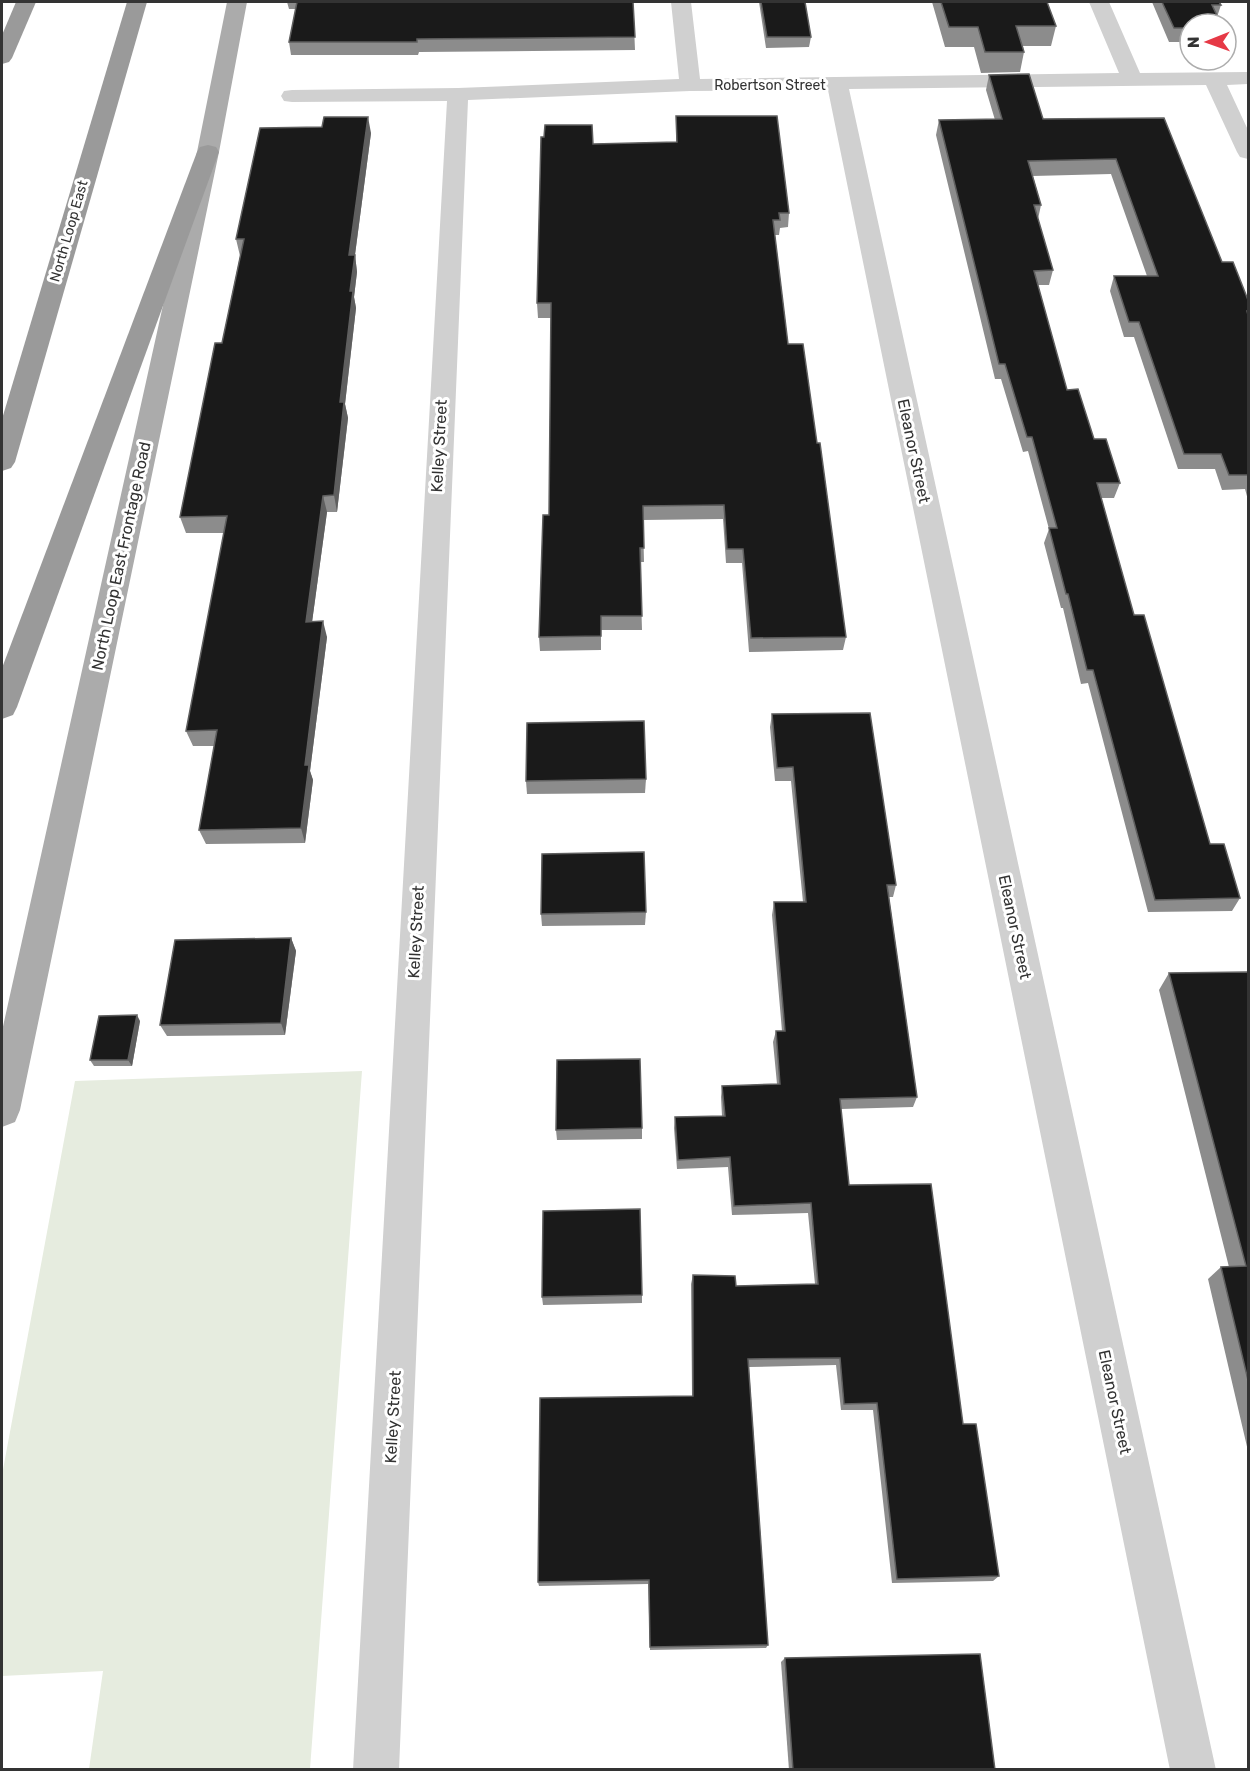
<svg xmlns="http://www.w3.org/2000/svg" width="1250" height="1771" font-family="Rubik,sans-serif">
	<rect width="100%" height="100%" fill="#fff"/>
	<!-- green -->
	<path fill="#e6ecdf" d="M 362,1071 L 310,1769 L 89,1769 L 103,1671 L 2,1676 L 2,1475 L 75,1081 Z"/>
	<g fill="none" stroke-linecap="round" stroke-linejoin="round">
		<!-- minor -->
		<path fill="#d0d0d0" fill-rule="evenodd" d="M 671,2 L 691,2 L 700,79 L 1119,73 L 1089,2 L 1109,2 L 1140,73 L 1248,72 L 1248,84 L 1227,85 L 1248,130 L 1248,159 L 1240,157 L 1237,152 L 1206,85 L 849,89 L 1216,1770 L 1170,1770 L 828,90 L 690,91 L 468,100 L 399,1770 L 353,1770 L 447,101 L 292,102 L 284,101 L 281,96 L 284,91 L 292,90 L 458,88 L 679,79 Z"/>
		<!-- major -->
		<path fill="#ababab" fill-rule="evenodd" d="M 227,2 L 247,2 L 219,152 L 20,1110 L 15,1122 L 2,1127 L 2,1031 L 197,152 Z"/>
		<!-- highway -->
		<g fill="#9a9a9a" fill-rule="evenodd">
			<path d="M 16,2 L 36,2 L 12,58 L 9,62 L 2,64 L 2,35 Z"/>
			<path d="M 127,2 L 147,2 L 15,462 L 11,468 L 2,471 L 2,419 Z"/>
			<path d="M 208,145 L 216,147 L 219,152 L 17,707 L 13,715 L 2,719 L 2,668 L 197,152 L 200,147 Z"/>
		</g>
	</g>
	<!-- wall -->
	<g fill="#8c8c8c">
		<path d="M 287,2 L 633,2 L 635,50 L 419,52 L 418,55 L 291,55 L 289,42 L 296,9 L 289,9 Z"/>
		<path d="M 759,2 L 805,2 L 811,37 L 809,47 L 766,48 Z"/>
		<path d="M 932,2 L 1047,2 L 1056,26 L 1051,46 L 1023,46 L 1024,52 L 1020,72 L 981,73 L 974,47 L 945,47 Z"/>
		<path d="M 1152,2 L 1219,2 L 1221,5 L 1217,17 L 1190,24 L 1190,42 L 1169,42 Z"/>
		<path d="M 989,75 L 1043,119 L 1164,118 L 1222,262 L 1248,300 L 1248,500 L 1245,489 L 1222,490 L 1215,469 L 1178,469 L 1134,337 L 1124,337 L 1110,291 L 1114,276 L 1147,276 L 1111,174 L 1033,176 L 1041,205 L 1038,219 L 1053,270 L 1049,285 L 1038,285 L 1067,390 L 1094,439 L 1120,483 L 1114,498 L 1101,498 L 1134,615 L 1210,844 L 1240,898 L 1232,911 L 1148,912 L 1088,683 L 1081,684 L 1063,608 L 1061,608 L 1044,543 L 1049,529 L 1028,451 L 1023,452 L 1001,379 L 995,379 L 936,135 L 939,120 L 995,120 L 986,90 Z"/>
		<path d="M 676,116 L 789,213 L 788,227 L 780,228 L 779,235 L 775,235 L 788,344 L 817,443 L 846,637 L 843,650 L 749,652 L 742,563 L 726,563 L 723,519 L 643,520 L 644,562 L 640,562 L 642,630 L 601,630 L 601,650 L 540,651 L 539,637 L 549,515 L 551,318 L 538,318 L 537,303 L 593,144 L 676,142 Z"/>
		<path d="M 371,133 L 355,255 L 357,272 L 354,297 L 356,308 L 345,404 L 348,418 L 337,512 L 327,512 L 312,622 L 327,637 L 310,771 L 313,780 L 305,843 L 206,844 L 199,830 L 214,746 L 193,746 L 186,731 L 224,533 L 186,533 L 180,517 L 222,343 L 240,256 L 236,239 Z"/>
		<path d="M 772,714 L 896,885 L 893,897 L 889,897 L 917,1097 L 913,1107 L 841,1109 L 849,1185 L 963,1424 L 999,1576 L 993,1581 L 892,1583 L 873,1410 L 841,1410 L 836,1365 L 749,1367 L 768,1645 L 766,1648 L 650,1650 L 648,1584 L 539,1586 L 538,1582 L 692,1396 L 691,1284 L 693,1275 L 736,1286 L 815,1284 L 808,1213 L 732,1215 L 728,1167 L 677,1169 L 674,1128 L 675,1117 L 722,1116 L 721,1097 L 722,1086 L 777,1084 L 773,1042 L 776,1031 L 782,1031 L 772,915 L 774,902 L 803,902 L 791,781 L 775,781 L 770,727 Z"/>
		<path d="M 646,779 L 645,793 L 527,794 L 526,781 Z"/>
		<path d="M 646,912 L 645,925 L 542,926 L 541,914 Z"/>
		<path d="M 291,938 L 296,951 L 285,1035 L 167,1036 L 160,1025 Z"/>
		<path d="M 1248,972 L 1248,1451 L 1208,1279 L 1221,1267 L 1229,1267 L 1159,990 L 1169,973 Z"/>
		<path d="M 140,1021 L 132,1066 L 94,1066 L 90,1060 Z"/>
		<path d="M 642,1128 L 642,1139 L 557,1140 L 556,1130 Z"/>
		<path d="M 642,1295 L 642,1303 L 543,1305 L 542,1297 Z"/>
		<path d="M 785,1658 L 995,1770 L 789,1770 L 781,1662 Z"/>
	</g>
	<!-- shaded-wall -->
	<g fill="#5f5f5f">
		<path d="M 368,117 L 371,133 L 354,262 L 355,255 L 357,272 L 354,297 L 356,308 L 345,404 L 348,418 L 337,512 L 334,495 L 340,402 L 350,291 L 349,255 Z"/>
		<path d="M 323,496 L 327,512 L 310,637 L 306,622 Z"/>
		<path d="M 323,621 L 327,637 L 310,771 L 313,780 L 305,843 L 301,828 L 305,765 Z"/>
		<path d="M 291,938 L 296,951 L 285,1035 L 281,1023 Z"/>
		<path d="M 137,1015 L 140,1021 L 132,1066 L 128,1060 Z"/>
	</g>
	<!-- building -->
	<g fill="#1a1a1a" stroke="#5f5f5f" stroke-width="1.5">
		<path d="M 297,2 L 633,2 L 635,37 L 417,39 L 417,42 L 289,42 Z"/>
		<path d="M 761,2 L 805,2 L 811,37 L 767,37 Z"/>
		<path d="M 941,2 L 1047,2 L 1056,26 L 1016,26 L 1024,52 L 985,52 L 978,27 L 949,27 Z"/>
		<path d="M 1162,2 L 1219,2 L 1221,5 L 1212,5 L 1221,24 L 1190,24 L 1190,28 L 1174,28 Z"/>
		<path d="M 1029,74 L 1043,119 L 1164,118 L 1222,262 L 1233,262 L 1248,300 L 1248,311 L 1247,311 L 1248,315 L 1248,475 L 1229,475 L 1221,454 L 1184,454 L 1139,322 L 1129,322 L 1114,276 L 1158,276 L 1116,159 L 1028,161 L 1041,205 L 1034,205 L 1053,270 L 1034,271 L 1067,390 L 1078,389 L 1094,439 L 1106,439 L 1120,483 L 1097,483 L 1134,615 L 1144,615 L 1210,844 L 1224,844 L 1240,898 L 1155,900 L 1093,670 L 1087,670 L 1068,594 L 1066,594 L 1049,528 L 1057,528 L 1032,437 L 1027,437 L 1005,364 L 999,364 L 939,120 L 1002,119 L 989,75 Z"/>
		<path d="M 676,116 L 777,116 L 789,213 L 779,213 L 780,220 L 773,220 L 788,344 L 803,344 L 817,443 L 820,443 L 846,637 L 751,638 L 743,549 L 727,549 L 724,505 L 643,506 L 644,548 L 640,548 L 642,616 L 601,616 L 601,636 L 539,637 L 543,515 L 549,515 L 551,303 L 537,303 L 541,137 L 544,137 L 545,125 L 592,125 L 593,144 L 677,142 Z"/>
		<path d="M 324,117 L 368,117 L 349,255 L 355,255 L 350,291 L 353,291 L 340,402 L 344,402 L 334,495 L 323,496 L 306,622 L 323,621 L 305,765 L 309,765 L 301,828 L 199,830 L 217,730 L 186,731 L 227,516 L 180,517 L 215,343 L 222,343 L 244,239 L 236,239 L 260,128 L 322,127 Z"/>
		<path d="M 870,713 L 896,885 L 887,885 L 917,1097 L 840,1099 L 849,1185 L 931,1184 L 963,1424 L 976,1424 L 999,1576 L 897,1579 L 877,1403 L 844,1404 L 840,1358 L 748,1359 L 768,1645 L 650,1647 L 649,1580 L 538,1582 L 540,1398 L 693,1396 L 693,1275 L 735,1276 L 736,1286 L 818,1284 L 811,1203 L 734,1206 L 730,1157 L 678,1160 L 675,1117 L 725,1116 L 722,1086 L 780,1084 L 776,1031 L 785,1031 L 774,902 L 806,902 L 793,767 L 777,768 L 772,714 Z"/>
		<path d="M 644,721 L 646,779 L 526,781 L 527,723 Z"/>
		<path d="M 644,852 L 646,912 L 541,914 L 542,854 Z"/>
		<path d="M 291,938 L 281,1023 L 160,1025 L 175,940 Z"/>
		<path d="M 1248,972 L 1248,1380 L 1221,1267 L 1246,1266 L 1169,973 Z"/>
		<path d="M 137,1015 L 128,1060 L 90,1060 L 99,1016 Z"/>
		<path d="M 640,1059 L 642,1128 L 556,1130 L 557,1060 Z"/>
		<path d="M 640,1209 L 642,1295 L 542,1297 L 543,1211 Z"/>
		<path d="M 980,1654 L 995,1770 L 793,1770 L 785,1658 Z"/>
	</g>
	<g text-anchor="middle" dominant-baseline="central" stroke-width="6" stroke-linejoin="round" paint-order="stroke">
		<!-- far-street labels -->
		<g font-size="14" fill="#333" stroke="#fff">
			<text x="770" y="85">Robertson Street</text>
			<text transform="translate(69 231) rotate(-74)">North Loop East</text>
		</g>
		<!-- street labels -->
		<g font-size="16" fill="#333" stroke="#fff">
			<text transform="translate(439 446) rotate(-87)">Kelley Street</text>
			<text transform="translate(914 451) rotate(78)">Eleanor Street</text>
			<text transform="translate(121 556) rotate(-78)">North Loop East Frontage Road</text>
			<text transform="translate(1015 927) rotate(78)">Eleanor Street</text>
			<text transform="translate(416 932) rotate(-87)">Kelley Street</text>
			<text transform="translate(1115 1402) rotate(78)">Eleanor Street</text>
			<text transform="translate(393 1417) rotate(-87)">Kelley Street</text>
		</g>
	</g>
	<!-- border -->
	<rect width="1250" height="1771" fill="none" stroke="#333333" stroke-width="6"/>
	<!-- north arrow -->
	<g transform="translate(1208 42) rotate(269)"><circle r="28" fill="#ffffff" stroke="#adadad" stroke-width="1.5"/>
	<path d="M0-4.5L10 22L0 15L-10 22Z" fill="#e63946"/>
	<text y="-9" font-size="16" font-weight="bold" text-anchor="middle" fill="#333333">N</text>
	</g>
</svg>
